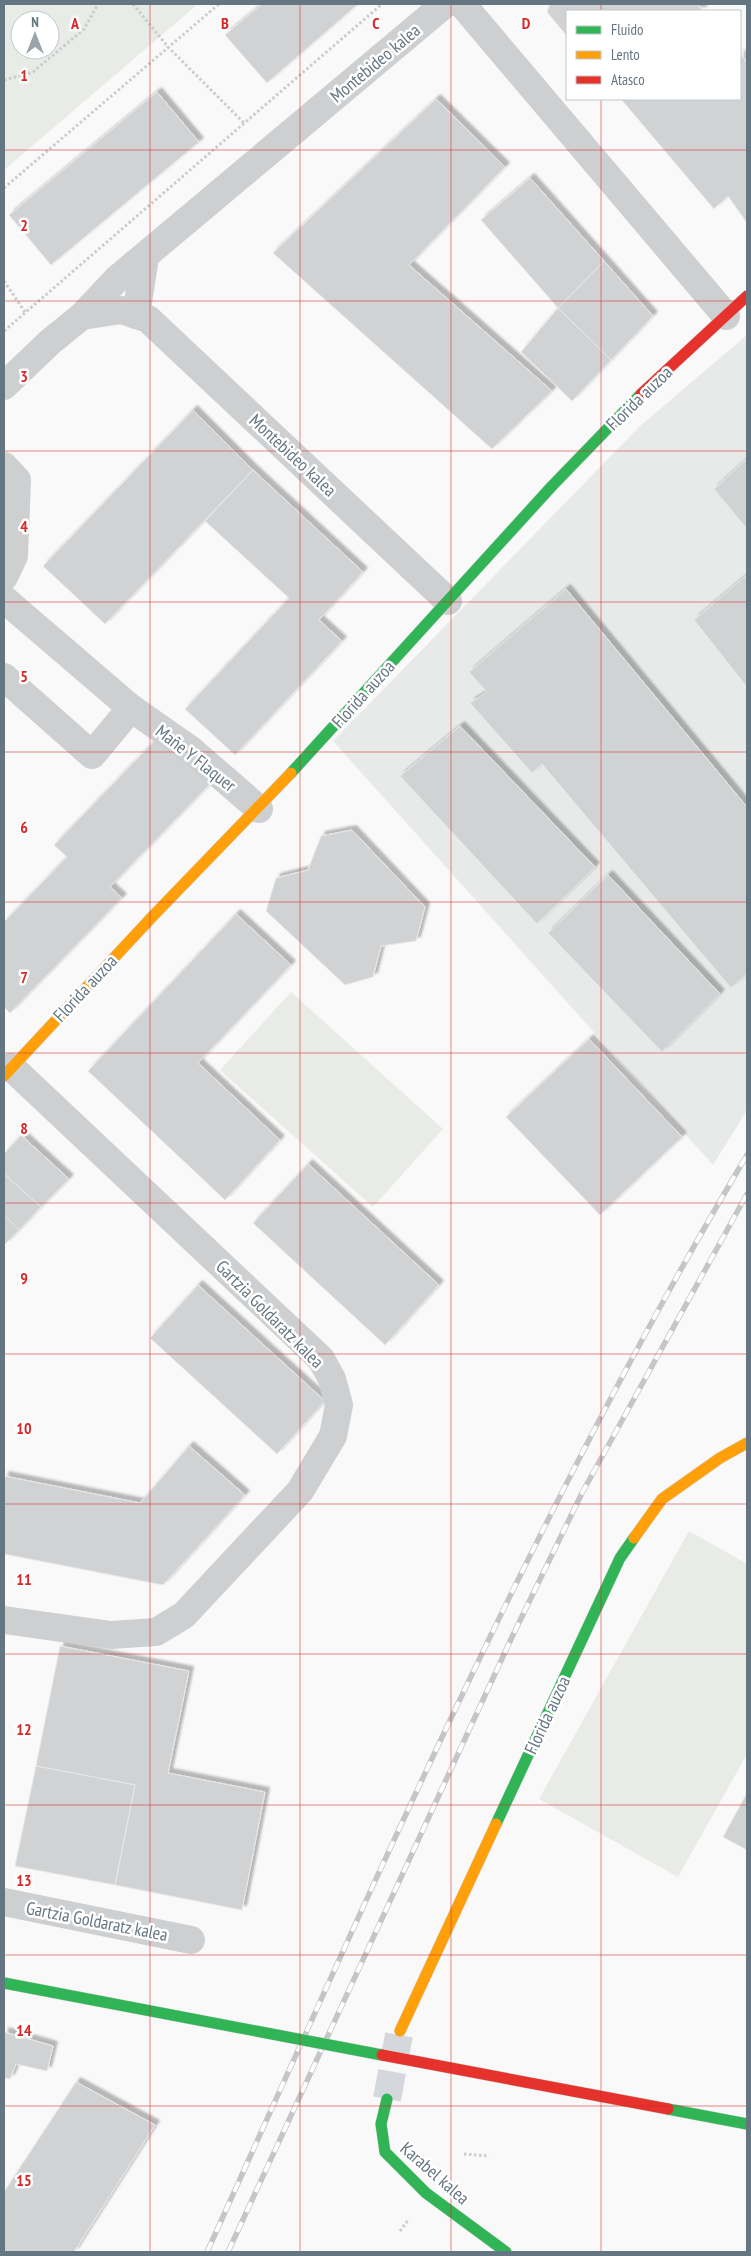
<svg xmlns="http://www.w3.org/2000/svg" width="751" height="2256" font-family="'PT Sans Narrow',sans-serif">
	<defs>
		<filter id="shadow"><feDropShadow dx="4.5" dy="-4.5" stdDeviation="1" flood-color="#0004"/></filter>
	</defs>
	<rect width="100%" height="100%" fill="#f9f9f9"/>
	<!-- built -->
	<path fill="#e8e9e9" d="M 747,335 L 747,1110 L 713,1165 L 333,741 L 640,426 Z"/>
	<!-- green -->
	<g fill="#e8ebe6" fill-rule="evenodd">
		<path d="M 4,4 L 198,4 L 4,170 ZM 20,20 L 50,20 L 50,50 L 20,50 Z"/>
		<path d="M 291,992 L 443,1129 L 373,1207 L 220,1070 Z"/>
		<path d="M 689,1531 L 747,1564 L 747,1754 L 678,1877 L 539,1799 Z"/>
	</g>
	<!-- building -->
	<g fill="#d0d2d3" stroke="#e8e8e8" filter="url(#shadow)">
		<path d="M 262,4 L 358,4 L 267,83 L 225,35 Z"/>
		<path d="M 550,4 L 697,4 L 703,11 L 567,11 L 567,36 L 547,12 Z"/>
		<path d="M 740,54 L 747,62 L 747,223 L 728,196 L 714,209 L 621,99 L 740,99 Z"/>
		<path d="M 157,92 L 199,142 L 51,265 L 9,215 Z"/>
		<path d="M 436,99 L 505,167 L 409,265 L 552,391 L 492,449 L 273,253 Z"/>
		<path d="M 530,178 L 604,261 L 558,308 L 481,220 Z"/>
		<path d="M 604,261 L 653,316 L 611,360 L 558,308 Z"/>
		<path d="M 558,308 L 611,360 L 572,401 L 521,352 Z"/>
		<path d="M 193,410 L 253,470 L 105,624 L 43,566 Z"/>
		<path d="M 747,459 L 747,529 L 714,489 Z"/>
		<path d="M 253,470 L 363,572 L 319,620 L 342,641 L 235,755 L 185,709 L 289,598 L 205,521 Z"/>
		<path d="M 747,575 L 747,687 L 694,620 Z"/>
		<path d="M 566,589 L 747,807 L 747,974 L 731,988 L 542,764 L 532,773 L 470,703 L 487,692 L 469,672 Z"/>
		<path d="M 460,726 L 595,867 L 537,924 L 400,776 Z"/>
		<path d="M 161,734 L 211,783 L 110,887 L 122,898 L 10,1013 L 4,1007 L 4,922 L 67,857 L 54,845 Z"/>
		<path d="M 352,830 L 425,907 L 416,941 L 381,946 L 373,977 L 345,985 L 266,911 L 276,878 L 308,870 L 321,836 Z"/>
		<path d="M 608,875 L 720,994 L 662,1052 L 548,933 Z"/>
		<path d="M 236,914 L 291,965 L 198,1063 L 280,1140 L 225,1200 L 88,1071 Z"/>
		<path d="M 589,1039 L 682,1137 L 600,1215 L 506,1117 Z"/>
		<path d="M 21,1135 L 69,1179 L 41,1207 L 4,1174 L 4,1154 Z"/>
		<path d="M 308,1164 L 439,1285 L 385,1345 L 253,1223 Z"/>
		<path d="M 4,1174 L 41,1207 L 19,1230 L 4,1215 Z"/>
		<path d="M 4,1215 L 19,1230 L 4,1245 Z"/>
		<path d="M 198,1285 L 325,1401 L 277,1454 L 150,1338 Z"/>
		<path d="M 189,1446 L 245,1495 L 163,1585 L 4,1554 L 4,1476 L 140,1503 Z"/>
		<path d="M 60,1646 L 189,1671 L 168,1773 L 265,1792 L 242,1910 L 115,1885 L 135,1785 L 36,1766 Z"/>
		<path d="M 36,1766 L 135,1785 L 115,1885 L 15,1866 Z"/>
		<path d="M 747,1793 L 747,1850 L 723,1837 Z"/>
		<path d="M 4,2032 L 53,2046 L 47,2071 L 16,2064 L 10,2079 L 4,2078 Z"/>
		<path d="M 76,2082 L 155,2125 L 74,2252 L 4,2252 L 4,2192 Z"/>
	</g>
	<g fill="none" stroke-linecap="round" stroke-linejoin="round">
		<!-- secondary-tunnel -->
		<path stroke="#d4d8dc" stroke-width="28" stroke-dasharray="28 14" stroke-linecap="butt" d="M 387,2099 L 399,2035"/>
		<!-- fast casing -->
		<g stroke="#d5d6d7" stroke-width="12">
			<g id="fast">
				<path d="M 291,773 L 552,486 L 641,394"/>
				<path d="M 496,1824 L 620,1558 L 634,1538"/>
				<path d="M 387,2099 L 381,2124 L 385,2152 L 426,2193 L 506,2252"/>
			</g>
		</g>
		<!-- slow casing -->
		<g stroke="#d5d6d7" stroke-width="12">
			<g id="slow">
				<path d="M 4,1076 L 152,917 L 291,773"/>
				<path d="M 634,1538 L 662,1499 L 720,1458 L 747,1443"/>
				<path d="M 400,2031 L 496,1824"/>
			</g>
		</g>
		<!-- jam casing -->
		<g stroke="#d5d6d7" stroke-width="12">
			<path id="jam" d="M 641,394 L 747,296"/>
		</g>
		<!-- path -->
		<g stroke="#cbcccd" stroke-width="3" stroke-dasharray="2.5 2.5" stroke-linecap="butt">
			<path d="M 133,4 L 168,47 L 244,123"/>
			<path d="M 4,80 L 33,72 L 84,29 L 98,4"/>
			<path d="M 4,188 L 219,4"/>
			<path d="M 4,281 L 25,312"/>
			<path d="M 4,331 L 382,4"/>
			<path d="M 464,2154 L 489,2156"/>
			<path d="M 400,2231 L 409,2219"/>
		</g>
		<!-- street -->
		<g stroke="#cecfd0" stroke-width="28">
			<path d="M 462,4 L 726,316"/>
			<path d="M 136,315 L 145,257"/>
			<path d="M 82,316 L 122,310 L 148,319 L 448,601"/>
			<path d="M 4,386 L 50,342 L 82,316 L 117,279 L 445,4"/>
			<path d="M 4,466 L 17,480 L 14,556 L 4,577"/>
			<path d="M 4,599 L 131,708 L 191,750 L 259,809"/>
			<path d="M 4,677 L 92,755 L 131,708"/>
			<path d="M 4,1620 L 111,1635 L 156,1632 L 184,1615 L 300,1491 L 333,1436 L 339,1405 L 332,1379 L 321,1359 L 11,1067"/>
			<path d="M 4,1902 L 191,1940"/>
		</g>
		<!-- fast -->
		<use href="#fast" stroke="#30b455" stroke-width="11"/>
		<!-- slow -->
		<use href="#slow" stroke="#ff9f0a" stroke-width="11"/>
		<!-- jam -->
		<use href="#jam" stroke="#e5322d" stroke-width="11"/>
		<!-- rail casing -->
		<g stroke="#c3c5c6" stroke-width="5.5">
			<g id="rail">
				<path d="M 207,2252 C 375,1881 538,1506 747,1155"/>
				<path d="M 228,2252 L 512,1637 L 582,1493 L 747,1194"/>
			</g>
		</g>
		<!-- rail -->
		<use href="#rail" stroke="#fff" stroke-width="4" stroke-dasharray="11" stroke-linecap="butt"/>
		<!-- fast-bridge casing -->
		<g stroke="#d5d6d7" stroke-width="12" stroke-linecap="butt">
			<g id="fast-bridge">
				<path d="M 4,1983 L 382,2055"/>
				<path d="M 668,2109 L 747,2124"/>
			</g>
		</g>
		<!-- jam-bridge casing -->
		<g stroke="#d5d6d7" stroke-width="12" stroke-linecap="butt">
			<path id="jam-bridge" d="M 382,2055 L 668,2109"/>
		</g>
		<!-- fast-bridge -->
		<use href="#fast-bridge" stroke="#30b455" stroke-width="11"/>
		<!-- jam-bridge -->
		<use href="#jam-bridge" stroke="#e5322d" stroke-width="11"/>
	</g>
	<!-- grid -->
	<path fill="none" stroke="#d62828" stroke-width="1" stroke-opacity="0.55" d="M 150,4 L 150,2252M 300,4 L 300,2252M 451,4 L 451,2252M 601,4 L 601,11M 601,99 L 601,2252M 4,150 L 747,150M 4,301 L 747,301M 4,451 L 747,451M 4,602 L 747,602M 4,752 L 747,752M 4,902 L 747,902M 4,1053 L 747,1053M 4,1203 L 747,1203M 4,1354 L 747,1354M 4,1504 L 747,1504M 4,1654 L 747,1654M 4,1805 L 747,1805M 4,1955 L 747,1955M 4,2106 L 747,2106"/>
	<g text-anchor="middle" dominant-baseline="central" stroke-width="5" stroke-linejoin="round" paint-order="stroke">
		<!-- street labels -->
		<g font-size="18" fill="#657683" stroke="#fff">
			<text transform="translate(375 63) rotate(-40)">Montebideo kalea</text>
			<text transform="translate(639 398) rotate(-44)">Florida auzoa</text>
			<text transform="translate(293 455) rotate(43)">Montebideo kalea</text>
			<text transform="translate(363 694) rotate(-48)">Florida auzoa</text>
			<text transform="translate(196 758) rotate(38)">Mañe Y Flaquer</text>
			<text transform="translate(85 988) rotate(-47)">Florida auzoa</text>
			<text transform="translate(270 1314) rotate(45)">Gartzia Goldaratz kalea</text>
			<text transform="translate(547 1715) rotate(-65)">Florida auzoa</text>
			<text transform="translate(97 1921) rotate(11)">Gartzia Goldaratz kalea</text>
			<text transform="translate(435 2173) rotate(41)">Karabel kalea</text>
		</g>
	</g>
	<g font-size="16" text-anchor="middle" font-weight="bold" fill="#d62828" stroke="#fff" stroke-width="5" stroke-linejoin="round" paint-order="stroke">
		<text x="75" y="29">A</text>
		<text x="225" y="29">B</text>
		<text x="376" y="29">C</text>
		<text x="526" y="29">D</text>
		<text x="24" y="81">1</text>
		<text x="24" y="231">2</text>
		<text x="24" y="382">3</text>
		<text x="24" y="532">4</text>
		<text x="24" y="682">5</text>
		<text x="24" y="833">6</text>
		<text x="24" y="983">7</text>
		<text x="24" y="1134">8</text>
		<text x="24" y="1284">9</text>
		<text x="24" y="1434">10</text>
		<text x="24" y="1585">11</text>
		<text x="24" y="1735">12</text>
		<text x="24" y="1886">13</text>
		<text x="24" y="2036">14</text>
		<text x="24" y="2186">15</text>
	</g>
	<!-- border -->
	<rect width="751" height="2256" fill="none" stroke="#657683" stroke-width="10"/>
	<!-- legend -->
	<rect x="566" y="10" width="175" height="90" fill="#ffffff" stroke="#c1c8cd"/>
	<rect x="576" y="26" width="25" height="8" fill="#30b455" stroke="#c1c8cd"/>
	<text x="611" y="35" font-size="15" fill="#657683">Fluido</text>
	<rect x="576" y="51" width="25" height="8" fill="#ff9f0a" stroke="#c1c8cd"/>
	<text x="611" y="60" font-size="15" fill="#657683">Lento</text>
	<rect x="576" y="76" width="25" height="8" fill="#e5322d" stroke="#c1c8cd"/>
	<text x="611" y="85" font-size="15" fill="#657683">Atasco</text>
	<!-- north arrow -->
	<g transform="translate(35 35)"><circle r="24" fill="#ffffff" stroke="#c1c8cd"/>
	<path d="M0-4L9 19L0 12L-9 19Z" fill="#99a4ac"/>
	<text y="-8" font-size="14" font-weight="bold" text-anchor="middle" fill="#657683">N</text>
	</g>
</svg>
